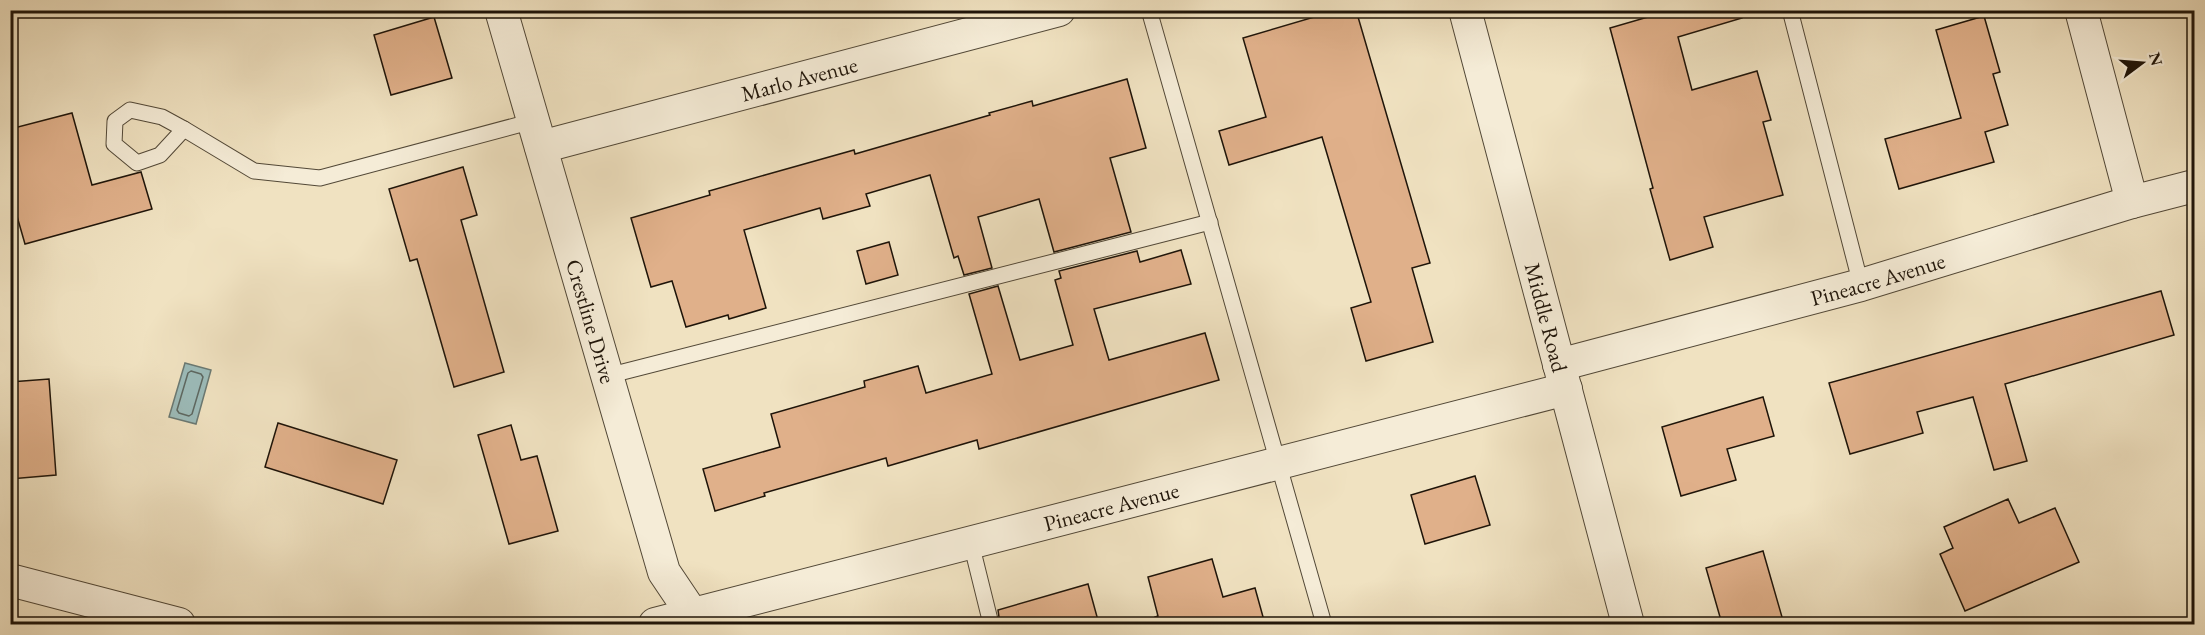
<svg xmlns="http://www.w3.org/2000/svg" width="2205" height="635" font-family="'EB Garamond',serif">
	<rect width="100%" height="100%" fill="#f0e2c1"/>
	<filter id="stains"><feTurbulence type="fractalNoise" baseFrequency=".00333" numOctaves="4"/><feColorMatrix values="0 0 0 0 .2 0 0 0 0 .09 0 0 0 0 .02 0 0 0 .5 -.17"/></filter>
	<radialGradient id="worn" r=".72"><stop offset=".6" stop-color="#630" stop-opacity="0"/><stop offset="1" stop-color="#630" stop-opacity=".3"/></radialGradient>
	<!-- water -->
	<path fill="#9cbcba" stroke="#6a7973" stroke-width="1.5" d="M 185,363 L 211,370 L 196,424 L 169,417 Z"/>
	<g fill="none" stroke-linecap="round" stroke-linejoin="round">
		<!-- shore -->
		<path stroke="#5d6862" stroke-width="1.5" d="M 191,371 L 201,374 L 203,377 L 192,414 L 189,416 L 179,413 L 177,410 L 188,373 Z"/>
	</g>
	<!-- building -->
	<g fill="#e0b08a" stroke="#1e1409" stroke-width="1.5">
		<path d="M 1338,10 L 1356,10 L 1430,263 L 1412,268 L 1433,342 L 1366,361 L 1351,308 L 1371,302 L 1322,137 L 1229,165 L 1219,131 L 1266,117 L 1243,38 Z"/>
		<path d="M 1672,10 L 1741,10 L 1742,18 L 1678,37 L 1692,90 L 1757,71 L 1771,120 L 1763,122 L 1783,195 L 1704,217 L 1713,247 L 1670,260 L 1650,189 L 1653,188 L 1610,28 Z"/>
		<path d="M 1984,16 L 2000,72 L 1993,74 L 2008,125 L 1985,132 L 1994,162 L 1899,189 L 1885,139 L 1961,118 L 1936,30 Z"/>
		<path d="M 434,17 L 452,78 L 391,95 L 374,35 Z"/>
		<path d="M 1127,79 L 1146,148 L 1110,158 L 1131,232 L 1054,252 L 1039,199 L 978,217 L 992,268 L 964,275 L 958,256 L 954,258 L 930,175 L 866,194 L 870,206 L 823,219 L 820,208 L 744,230 L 766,308 L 729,319 L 728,315 L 686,327 L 672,281 L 651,287 L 631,218 L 710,195 L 709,191 L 765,175 L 854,150 L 855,154 L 990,115 L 989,113 L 1032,101 L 1033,106 Z"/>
		<path d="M 72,113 L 92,185 L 141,172 L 152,209 L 25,244 L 10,192 L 10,129 Z"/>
		<path d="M 463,167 L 477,215 L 461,220 L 504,372 L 454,387 L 417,259 L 410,261 L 389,189 Z"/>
		<path d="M 889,242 L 898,275 L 866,284 L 857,251 Z"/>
		<path d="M 1181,250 L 1191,284 L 1094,309 L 1109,360 L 1205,333 L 1219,380 L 979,449 L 977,440 L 888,466 L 886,458 L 764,493 L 765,496 L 715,511 L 703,469 L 780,447 L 771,414 L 865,387 L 864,381 L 918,366 L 926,393 L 992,374 L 969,294 L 998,286 L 1020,360 L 1073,345 L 1055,280 L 1061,278 L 1059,271 L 1137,251 L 1140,262 Z"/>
		<path d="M 2161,291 L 2174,335 L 2005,384 L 2027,461 L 1994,470 L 1973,397 L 1917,412 L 1923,433 L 1850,454 L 1829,383 Z"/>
		<path d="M 49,379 L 56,475 L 10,479 L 10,382 Z"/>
		<path d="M 1763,397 L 1774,436 L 1727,449 L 1736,480 L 1681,496 L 1662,427 Z"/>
		<path d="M 278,423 L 397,460 L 383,504 L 265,467 Z"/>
		<path d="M 511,425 L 521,460 L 537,456 L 558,531 L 509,544 L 478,435 Z"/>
		<path d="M 1475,476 L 1490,525 L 1425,544 L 1411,495 Z"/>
		<path d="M 2008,499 L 2019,523 L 2055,508 L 2079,562 L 1965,611 L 1940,554 L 1953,548 L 1944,527 Z"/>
		<path d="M 1763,551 L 1784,624 L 1722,624 L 1706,568 Z"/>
		<path d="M 1212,559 L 1223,597 L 1255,588 L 1265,624 L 1157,624 L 1155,617 L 1158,616 L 1148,577 Z"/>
		<path d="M 1088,584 L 1099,624 L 1000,624 L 998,610 Z"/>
	</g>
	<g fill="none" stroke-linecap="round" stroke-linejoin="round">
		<!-- lane casing -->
		<g stroke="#524837" stroke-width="17">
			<g id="lane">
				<path d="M 1149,10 L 1324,624"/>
				<path d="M 1790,10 L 1861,285"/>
				<path d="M 130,110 L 162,117 L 184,129 L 160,155 L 137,163 L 114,144 L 115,121 Z"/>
				<path d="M 184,129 L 254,171 L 320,178 L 533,121"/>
				<path d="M 607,376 L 1210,222"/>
				<path d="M 971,543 L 991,624"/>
			</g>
		</g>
		<!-- street casing -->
		<g stroke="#524837" stroke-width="34">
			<g id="street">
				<path id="s1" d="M 501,10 L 664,572 L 699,624"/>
				<path id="s2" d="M 1465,10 L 1628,624"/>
				<path d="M 2081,10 L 2132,202"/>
				<path id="s3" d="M 541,147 L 1059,10"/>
				<path id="s4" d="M 1559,365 L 1861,285 L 2132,202 L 2194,186"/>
				<path d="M 10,580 L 179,624"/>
				<path id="s5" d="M 655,624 L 1566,389"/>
			</g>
		</g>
		<!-- lane -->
		<use href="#lane" stroke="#f5ecd7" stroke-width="15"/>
		<!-- street -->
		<use href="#street" stroke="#f5ecd7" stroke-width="32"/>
	</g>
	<g text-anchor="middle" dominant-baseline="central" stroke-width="4.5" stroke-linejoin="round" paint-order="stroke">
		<!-- street labels -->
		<g font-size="22" fill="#1e1409" stroke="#f5ecd7">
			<text stroke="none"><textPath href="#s3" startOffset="267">Marlo Avenue</textPath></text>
			<text stroke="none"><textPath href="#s4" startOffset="330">Pineacre Avenue</textPath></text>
			<text stroke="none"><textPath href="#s2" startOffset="318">Middle Road</textPath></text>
			<text stroke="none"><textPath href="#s1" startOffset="324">Crestline Drive</textPath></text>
			<text stroke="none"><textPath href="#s5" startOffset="471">Pineacre Avenue</textPath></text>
		</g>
	</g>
	<!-- margin -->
	<rect width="2205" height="635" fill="none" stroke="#f0e2c1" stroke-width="36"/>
	<rect x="12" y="12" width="2181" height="611" fill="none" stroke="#1e1409" stroke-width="3"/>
	<rect x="18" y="18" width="2169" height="599" fill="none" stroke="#1e1409" stroke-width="1.5"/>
	<!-- north arrow -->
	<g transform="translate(2142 63) rotate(74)" stroke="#f5ecd7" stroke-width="4.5" paint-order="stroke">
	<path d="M0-4.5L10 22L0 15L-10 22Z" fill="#1e1409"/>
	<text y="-9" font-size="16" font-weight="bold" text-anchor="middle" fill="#1e1409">N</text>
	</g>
	<rect width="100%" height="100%" filter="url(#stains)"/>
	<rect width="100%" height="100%" fill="url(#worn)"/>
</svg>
